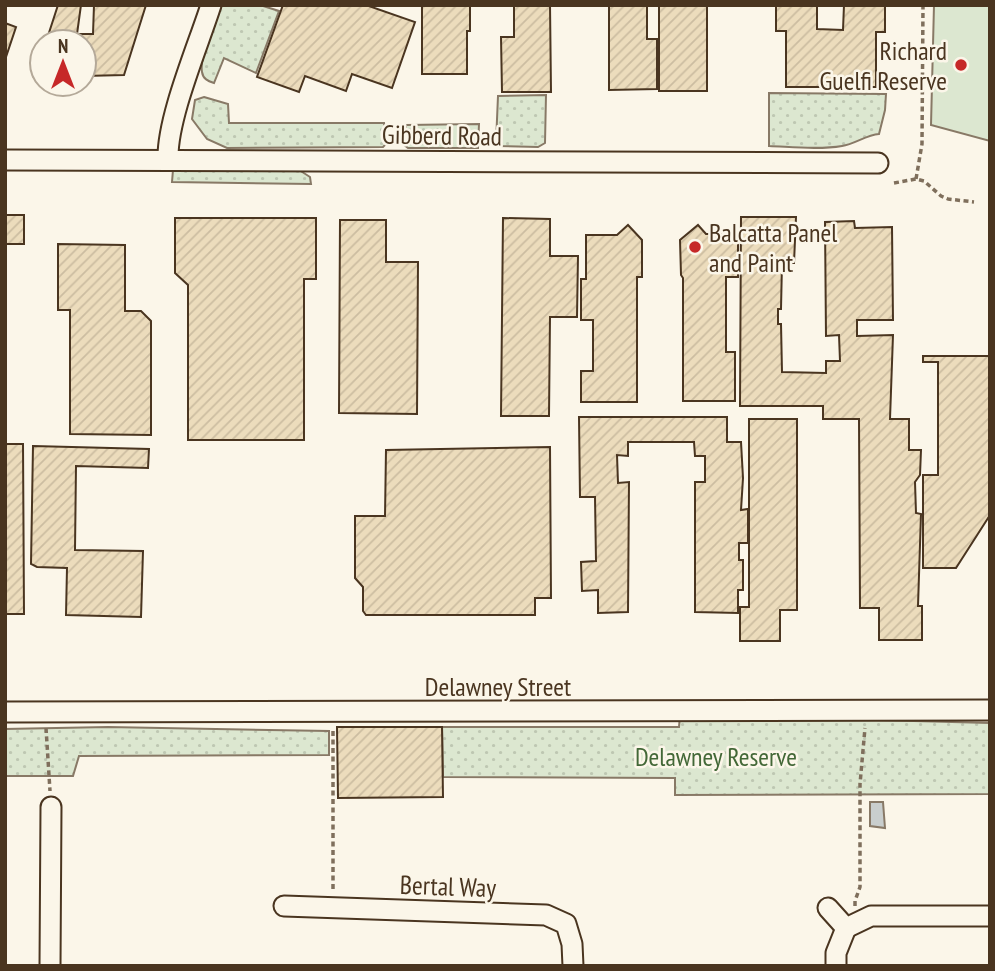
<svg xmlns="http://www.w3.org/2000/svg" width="995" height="971" font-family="'PT Sans Narrow',sans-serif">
	<defs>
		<pattern id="green-dots" width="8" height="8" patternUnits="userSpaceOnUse" patternTransform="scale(1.75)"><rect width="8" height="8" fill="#dce7d0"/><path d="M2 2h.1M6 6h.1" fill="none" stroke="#bec7b2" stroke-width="1.8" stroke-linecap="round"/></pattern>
		<pattern id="building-hatch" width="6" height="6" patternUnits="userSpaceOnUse" patternTransform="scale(1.75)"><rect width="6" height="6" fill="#ecdcbc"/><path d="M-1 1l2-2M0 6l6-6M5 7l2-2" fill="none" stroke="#ccbda1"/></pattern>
	</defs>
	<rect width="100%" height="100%" fill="#fbf6e9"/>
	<!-- green -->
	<g fill="url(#green-dots)" stroke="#887966" stroke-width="2">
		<path d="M 222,5 L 260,5 L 279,11 L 256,73 L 224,58 L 214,83 C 208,81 203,79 202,72 C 199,56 216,21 222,5 Z"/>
		<path d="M 769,93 L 886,94 L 885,110 L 879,134 C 866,135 855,144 842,146 C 819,150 793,147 769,146 Z"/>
		<path d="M 546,95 L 545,143 L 538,147 L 498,146 L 496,143 L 498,96 Z"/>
		<path d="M 204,97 L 228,104 L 229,123 L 384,123 L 386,144 L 383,147 L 227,148 L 207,139 L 192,119 L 195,100 Z"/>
		<path d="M 479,124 L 478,148 L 408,148 L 403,144 L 406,125 Z"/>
		<path d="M 296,168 L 310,177 L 311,184 L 172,182 L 173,170 Z"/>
		<path d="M 680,715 L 990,723 L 990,794 L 675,795 L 675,778 L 443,777 L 442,727 L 679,727 Z"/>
		<path d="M 108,727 L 329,731 L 329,755 L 79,756 L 73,776 L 5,776 L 5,729 Z"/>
	</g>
	<!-- pitch -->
	<path fill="#dce7d0" stroke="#887966" stroke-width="2" d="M 934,5 L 990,5 L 990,141 L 931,125 Z"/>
	<!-- water -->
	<path fill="#c9cecd" stroke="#887966" stroke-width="2" d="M 870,802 L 883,802 L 885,828 L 870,826 Z"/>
	<!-- building -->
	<g fill="url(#building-hatch)" stroke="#4a3520" stroke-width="2">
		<path d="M 58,5 L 81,5 L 77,34 L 93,34 L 94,5 L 146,5 L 124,75 L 84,76 L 84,42 L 46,42 Z"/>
		<path d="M 283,5 L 366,5 L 415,22 L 392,88 L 352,74 L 346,91 L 305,76 L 299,92 L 257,77 Z"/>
		<path d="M 422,5 L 470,5 L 470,31 L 467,31 L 467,74 L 422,74 Z"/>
		<path d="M 514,5 L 550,5 L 551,92 L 502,92 L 501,37 L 514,37 Z"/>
		<path d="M 609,5 L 647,5 L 647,39 L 657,39 L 657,89 L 609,90 Z"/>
		<rect x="659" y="5" width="48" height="86"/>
		<path d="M 776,5 L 817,5 L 817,29 L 843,30 L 844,5 L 885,5 L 885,32 L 876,32 L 876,87 L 786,87 L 786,31 L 776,31 Z"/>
		<path d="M 5,23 L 16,27 L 5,60 Z"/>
		<path d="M 42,53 L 42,77 L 34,77 Z"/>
		<rect x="5" y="215" width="19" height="29"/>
		<path d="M 741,217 L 796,217 L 794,263 L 782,263 L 781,309 L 778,309 L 778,324 L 781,324 L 782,372 L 826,373 L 826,361 L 840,361 L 839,335 L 826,336 L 825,222 L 854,221 L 855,228 L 892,227 L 893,320 L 857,320 L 857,336 L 893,335 L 890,419 L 909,419 L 909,450 L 921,450 L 920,475 L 915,482 L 916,513 L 921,514 L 918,606 L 922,606 L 922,640 L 879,640 L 879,608 L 860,608 L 859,419 L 823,419 L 823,406 L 740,406 Z"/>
		<path d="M 175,218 L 316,218 L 316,279 L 304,279 L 304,440 L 188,440 L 188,285 L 175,273 Z"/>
		<path d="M 503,218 L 550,219 L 550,256 L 578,256 L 577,317 L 550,317 L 549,416 L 501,416 Z"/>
		<path d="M 340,220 L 386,220 L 386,262 L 418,262 L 417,414 L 339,413 Z"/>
		<path d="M 628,225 L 642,240 L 642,277 L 637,277 L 637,402 L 581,402 L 581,371 L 593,371 L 593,320 L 581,320 L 581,279 L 586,279 L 586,235 L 617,235 Z"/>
		<path d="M 698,225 L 706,234 L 738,234 L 738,277 L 726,277 L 726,352 L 735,352 L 735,401 L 683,401 L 683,278 L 681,275 L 680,240 Z"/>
		<path d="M 58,244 L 125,245 L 125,311 L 141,311 L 151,321 L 151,435 L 70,434 L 70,310 L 58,310 Z"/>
		<path d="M 923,356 L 990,356 L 990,515 L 956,568 L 923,568 L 923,475 L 938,475 L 938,362 L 923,362 Z"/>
		<path d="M 579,417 L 727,417 L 727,442 L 741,442 L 743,478 L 741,510 L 748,509 L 748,543 L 739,543 L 739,560 L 743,560 L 743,590 L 738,590 L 738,613 L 695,612 L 695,482 L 705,482 L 705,456 L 695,456 L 694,442 L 628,442 L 628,456 L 617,455 L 618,483 L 629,482 L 628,612 L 598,613 L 598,590 L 582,591 L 581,562 L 596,561 L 595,497 L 580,497 Z"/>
		<path d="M 749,419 L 797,419 L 797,610 L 780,610 L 780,641 L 740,641 L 740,607 L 749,607 Z"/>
		<path d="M 5,444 L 23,444 L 24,614 L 5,614 Z"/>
		<path d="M 33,446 L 149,449 L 148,468 L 76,466 L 75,550 L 143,551 L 141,617 L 66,615 L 67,568 L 37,567 L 31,564 Z"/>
		<path d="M 550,447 L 551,598 L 535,598 L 535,615 L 366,615 L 363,611 L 363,587 L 355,578 L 355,516 L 385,516 L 386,450 Z"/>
		<path d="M 337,727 L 442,727 L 443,797 L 338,798 Z"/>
	</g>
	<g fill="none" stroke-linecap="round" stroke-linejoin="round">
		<!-- minor casing -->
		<g stroke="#4a3520" stroke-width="23">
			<g id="minor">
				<path d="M 168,159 C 167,118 198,46 211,5"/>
				<path d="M 5,160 L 878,163"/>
				<path d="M 5,712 L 990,710"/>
				<path d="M 284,906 L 546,915 L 566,924 L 572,944 L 573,966"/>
				<path d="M 828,908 L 846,928 L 871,916 L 990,916"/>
				<path d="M 50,966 L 51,807"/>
				<path d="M 836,966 L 836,953 L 846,928"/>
			</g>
		</g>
		<!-- path -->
		<g stroke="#7f6f5c" stroke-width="3.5" stroke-dasharray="5 3.5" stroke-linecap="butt">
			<path d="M 916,179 L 922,144 L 923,5"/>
			<path d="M 894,183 L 916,179 L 924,181 L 941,196 L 948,199 L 974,202"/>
			<path d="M 46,728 L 50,791"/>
			<path d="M 333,889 L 333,729"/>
			<path d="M 855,906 L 855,901 L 860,887 L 860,784 L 865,728"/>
		</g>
		<!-- minor -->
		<use href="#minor" stroke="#fbf6e9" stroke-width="19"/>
	</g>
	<!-- markers -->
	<g fill="#c62828" stroke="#fbf6e9" stroke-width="2.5">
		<circle cx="961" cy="65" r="7"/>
		<circle cx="695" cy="247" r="7"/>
	</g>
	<g text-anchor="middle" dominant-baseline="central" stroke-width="5" stroke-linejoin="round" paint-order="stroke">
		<!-- poi labels -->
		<g font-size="26" fill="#4a3520" stroke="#fbf6e9" text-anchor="end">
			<text x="947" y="50">Richard<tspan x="947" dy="30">Guelfi Reserve</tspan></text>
			<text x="709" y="232" text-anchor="start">Balcatta Panel<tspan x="709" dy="30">and Paint</tspan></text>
		</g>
		<!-- street labels -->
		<g font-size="26" fill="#4a3520" stroke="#fbf6e9">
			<text transform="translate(442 135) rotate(1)">Gibberd Road</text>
			<text x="498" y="686">Delawney Street</text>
			<text transform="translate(448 886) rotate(2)">Bertal Way</text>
		</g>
		<!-- park labels -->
		<g font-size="26" fill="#436837" stroke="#fbf6e9">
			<text x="716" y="756">Delawney Reserve</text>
		</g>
	</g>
	<!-- border -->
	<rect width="995" height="971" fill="none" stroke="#4a3520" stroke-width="14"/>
	<!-- north arrow -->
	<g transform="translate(63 63)"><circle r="33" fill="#fbf6e9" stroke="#b4a999" stroke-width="2"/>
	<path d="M0-5L12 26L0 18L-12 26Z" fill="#c62828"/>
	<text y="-10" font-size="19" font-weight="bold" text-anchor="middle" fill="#4a3520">N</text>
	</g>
</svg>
